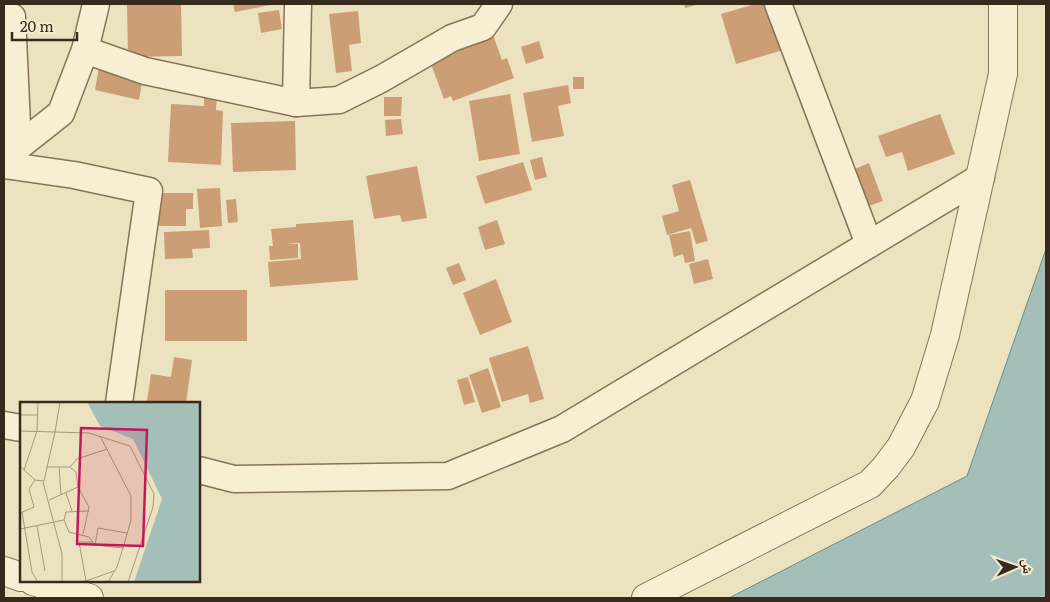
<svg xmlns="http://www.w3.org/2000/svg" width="1050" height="602" font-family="Literata,'Noto Naskh Arabic',serif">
	<rect width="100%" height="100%" fill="#ede2c0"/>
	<!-- water -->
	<path fill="#a3bfb8" stroke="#6b8d86" d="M 1046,249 L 1046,598 L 729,598 L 967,476 Z"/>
	<!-- building -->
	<g fill="#cb9e76">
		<path d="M 147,4 L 181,4 L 182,56 L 128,57 L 127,5 Z"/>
		<path d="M 233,4 L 270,4 L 270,5 L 235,12 Z"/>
		<path d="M 684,4 L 699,4 L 685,8 Z"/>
		<path d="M 755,4 L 777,4 L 790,48 L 736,64 L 721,14 Z"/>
		<path d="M 279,10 L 282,29 L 261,33 L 258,13 Z"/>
		<path d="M 358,11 L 361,43 L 349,45 L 352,71 L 336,73 L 329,14 Z"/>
		<path d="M 492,32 L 502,60 L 507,58 L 514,78 L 453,101 L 451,96 L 444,99 L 428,56 Z"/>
		<path d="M 539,41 L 544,58 L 526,64 L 521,47 Z"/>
		<path d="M 99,67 L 143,77 L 139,100 L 95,90 Z"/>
		<rect x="573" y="77" width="11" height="12"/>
		<path d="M 568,85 L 571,103 L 558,106 L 564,136 L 532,142 L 523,93 Z"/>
		<path d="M 510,94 L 520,154 L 479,161 L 469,101 Z"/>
		<path d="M 204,96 L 217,96 L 216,110 L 223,111 L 221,165 L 168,162 L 171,104 L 204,106 Z"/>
		<path d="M 384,97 L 402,97 L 401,116 L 384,116 Z"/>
		<path d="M 940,114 L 955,154 L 908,171 L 902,152 L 886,157 L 878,136 Z"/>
		<path d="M 401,119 L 403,134 L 386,136 L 385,120 Z"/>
		<path d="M 295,121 L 296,170 L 233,172 L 231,123 Z"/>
		<path d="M 542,157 L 547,177 L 535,180 L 530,160 Z"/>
		<path d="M 523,162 L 532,190 L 485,204 L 476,176 Z"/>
		<path d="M 869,163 L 883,201 L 869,206 L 855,169 Z"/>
		<path d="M 417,166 L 427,218 L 402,222 L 400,215 L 374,219 L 366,176 Z"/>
		<path d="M 690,180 L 708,241 L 696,244 L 691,228 L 667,235 L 662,216 L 679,211 L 672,185 Z"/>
		<path d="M 220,188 L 222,226 L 200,228 L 197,189 Z"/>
		<path d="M 159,193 L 193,193 L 193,209 L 186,209 L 186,226 L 159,226 Z"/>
		<path d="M 236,199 L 238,222 L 228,223 L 226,200 Z"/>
		<path d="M 353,220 L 358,280 L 270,287 L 268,262 L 301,259 L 300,243 L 285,244 L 298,244 L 298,258 L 270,260 L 269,246 L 273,246 L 271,229 L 296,227 L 296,224 Z"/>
		<path d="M 497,220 L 505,244 L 485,250 L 478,227 Z"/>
		<path d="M 209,230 L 210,248 L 192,249 L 193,258 L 165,259 L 164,232 Z"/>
		<path d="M 690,231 L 695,261 L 685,263 L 683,254 L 674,257 L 669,235 Z"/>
		<path d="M 708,259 L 713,279 L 694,284 L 689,264 Z"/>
		<path d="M 459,263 L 466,280 L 453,285 L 446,268 Z"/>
		<path d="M 496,279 L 512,322 L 480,335 L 463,293 Z"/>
		<rect x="165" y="290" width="82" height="51"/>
		<path d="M 528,346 L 544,399 L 530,403 L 528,394 L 502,402 L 489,358 Z"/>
		<path d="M 174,357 L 192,360 L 186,403 L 162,403 L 147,401 L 151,374 L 171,377 Z"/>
		<path d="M 488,368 L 501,407 L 482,413 L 469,375 Z"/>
		<path d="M 468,377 L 475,402 L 464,405 L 457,380 Z"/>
	</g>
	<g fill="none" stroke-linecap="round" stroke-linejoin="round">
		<!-- minor casing -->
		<g stroke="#867358" stroke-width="29">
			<g id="minor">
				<path d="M 778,4 L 869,244"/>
				<path d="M 4,17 L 12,17 L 18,146"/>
				<path d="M 85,50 L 145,71 L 296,103 L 339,100 L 381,79 L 452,38 L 483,27 L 499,4"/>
				<path d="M 296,103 L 298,4"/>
				<path d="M 4,158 L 61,113 L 85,50 L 96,4"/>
				<path d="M 4,165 L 74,175 L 149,191 L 119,403"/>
				<path d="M 4,425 L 21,428"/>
				<path d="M 199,470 L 234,479 L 448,476 L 562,429 L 981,177"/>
			</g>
		</g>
		<!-- tertiary casing -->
		<g stroke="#867358" stroke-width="30">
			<g id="tertiary">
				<path d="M 4,571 L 21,577"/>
				<path d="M 33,581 L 89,598"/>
				<path d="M 646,598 L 870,484 L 886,467 L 901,447 L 925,401 L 945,335 L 1003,74 L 1003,4"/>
			</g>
		</g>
		<!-- minor -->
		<use href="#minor" stroke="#f8efd3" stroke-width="26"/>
		<!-- tertiary -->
		<use href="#tertiary" stroke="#f8efd3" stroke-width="28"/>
	</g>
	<!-- overview -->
	<g transform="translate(20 402)">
		<rect width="180" height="180" fill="#ede2c0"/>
		<path d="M 67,0 L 180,0 L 180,180 L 114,180 L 142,97 L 113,37 L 80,24 Z" fill="#a3bfb8"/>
		<path fill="none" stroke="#a4987f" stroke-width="1" d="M 40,0 L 35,30 L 69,31 L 110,44 L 134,92 L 133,105 L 108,180M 0,13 L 18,13M 0,29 L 35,30 L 24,79 L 15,78M 80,34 L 111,94 L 111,118 L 103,146 L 75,143 L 78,126 L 107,131M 0,64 L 15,78 L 9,87 L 14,105 L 0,111M 27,65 L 50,65 L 57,57 L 87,47M 39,65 L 41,93M 4,68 L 17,29 L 18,0M 23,80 L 42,152 L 42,180M 58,85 L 69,105 L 63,132M 46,91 L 52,109M 29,98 L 58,85 L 56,70 L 50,65M 69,109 L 46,110 L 44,118 L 49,130 L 69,135 L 75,143M 2,110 L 12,170 L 18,180M 17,124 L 25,169M 0,127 L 44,118M 66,179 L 59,140 L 73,140M 63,180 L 94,169M 88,180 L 97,165 L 103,146"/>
		<path fill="#c2185b" fill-opacity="0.15" stroke="#c2185b" stroke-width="2.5" d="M 61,26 L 127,28 L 123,144 L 57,142 Z"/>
		<rect width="180" height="180" fill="none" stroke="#362a1d" stroke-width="2.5"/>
	</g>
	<!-- border -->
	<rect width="1050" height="602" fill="none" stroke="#362a1d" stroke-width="10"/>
	<!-- north arrow -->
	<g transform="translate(1015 567) rotate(88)" stroke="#f5ecd0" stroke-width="4" paint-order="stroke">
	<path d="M0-4L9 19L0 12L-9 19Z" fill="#362a1d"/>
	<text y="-8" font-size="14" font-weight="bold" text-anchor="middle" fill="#362a1d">ش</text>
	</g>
	<!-- scale -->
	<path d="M12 32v8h65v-8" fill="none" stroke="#362a1d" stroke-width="2.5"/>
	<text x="20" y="32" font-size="15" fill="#362a1d" stroke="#f5ecd0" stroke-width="4" paint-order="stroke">20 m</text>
</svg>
